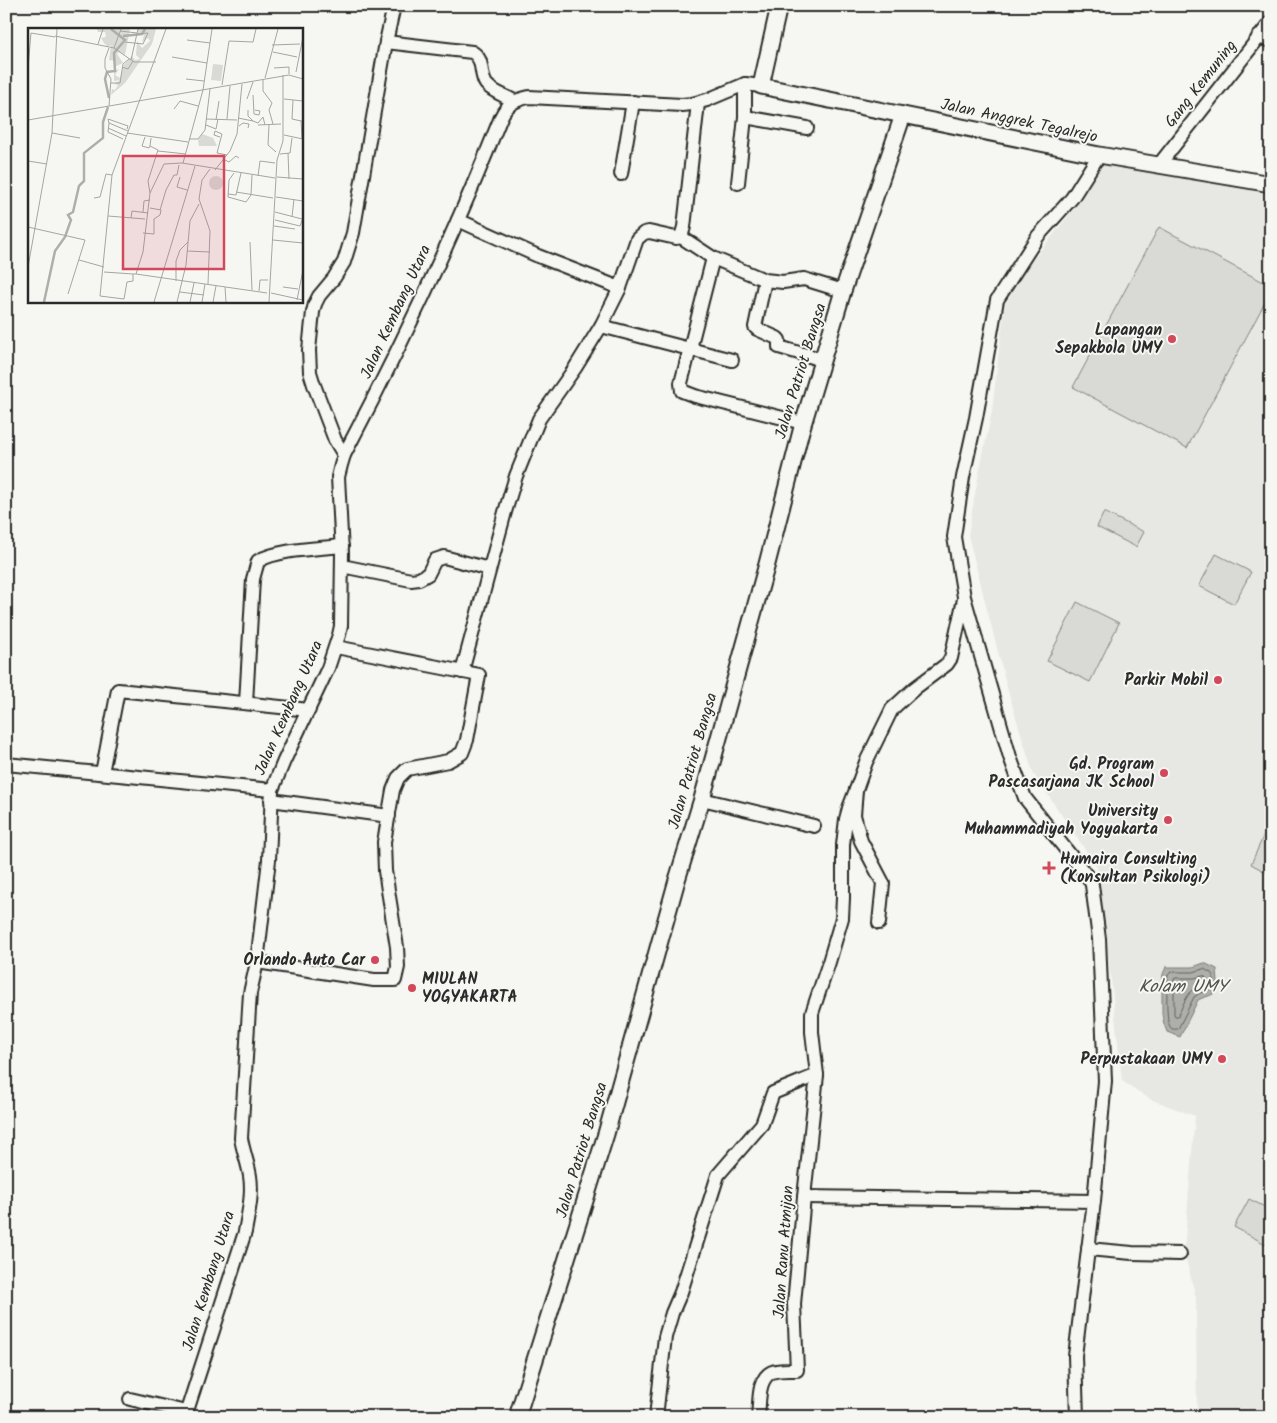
<svg xmlns="http://www.w3.org/2000/svg" width="1277" height="1423" font-family="Kalam,sans-serif">
	<rect width="100%" height="100%" fill="#f6f6f2"/>
	<filter id="ink" filterUnits="userSpaceOnUse"><feTurbulence type="fractalNoise" baseFrequency=".02" numOctaves="2"/><feDisplacementMap in="SourceGraphic" scale="10" xChannelSelector="R" yChannelSelector="G"/><feConvolveMatrix kernelMatrix="1 2 1 2 8 2 1 2 1" color-interpolation-filters="sRGB"/></filter>
	<g filter="url(#ink)">
		<!-- built -->
		<path fill="#e7e7e3" d="M 1103,161 L 1271,190 L 1271,1417 L 1197,1417 L 1196,1297 L 1184,1252 L 1195,1116 L 1150,1099 L 1122,1081 L 1112,988 L 1097,867 L 1033,773 L 1008,691 L 968,535 L 977,483 L 992,411 L 999,350 L 1005,305 L 1024,271 L 1082,199 Z"/>
		<!-- green -->
		<g fill="#d9d9d5" stroke="#828280">
			<path d="M 1159,227 L 1271,286 L 1271,291 L 1187,448 L 1073,387 Z"/>
			<path d="M 1104,512 L 1144,532 L 1136,547 L 1097,527 Z"/>
			<path d="M 1216,554 L 1251,572 L 1234,604 L 1199,586 Z"/>
			<path d="M 1077,602 L 1119,623 L 1090,682 L 1047,661 Z"/>
			<path d="M 1271,819 L 1271,875 L 1251,864 Z"/>
			<path d="M 1249,1199 L 1271,1210 L 1271,1247 L 1234,1227 Z"/>
		</g>
		<!-- water -->
		<path fill="#aeaeab" stroke="#7a7a78" d="M 1204,963 L 1217,969 L 1218,982 L 1214,989 L 1213,994 C 1208,997 1203,997 1198,1000 L 1180,1037 L 1167,1032 L 1164,1024 L 1162,1014 L 1162,983 L 1163,974 L 1166,967 L 1193,967 Z"/>
		<g fill="none" stroke-linecap="round" stroke-linejoin="round">
			<!-- shore -->
			<g stroke="#5f5f5e" stroke-width="1">
				<path d="M 1204,969 L 1213,974 L 1213,981 L 1209,990 L 1200,993 L 1194,997 L 1178,1029 C 1176,1029 1173,1030 1171,1028 C 1165,1023 1167,983 1168,975 L 1171,972 L 1193,972 Z"/>
				<path d="M 1204,976 L 1207,979 L 1203,985 C 1187,990 1185,1001 1178,1016 L 1175,1016 L 1174,1014 L 1174,979 L 1176,978 L 1194,978 Z"/>
			</g>
			<!-- minor casing -->
			<g stroke="#2b2b2b" stroke-width="16">
				<g id="minor">
					<path d="M 1258,37 L 1271,41"/>
					<path d="M 386,42 L 472,52 C 485,59 479,74 486,84 C 492,92 506,96 514,101"/>
					<path d="M 745,117 L 807,128"/>
					<path d="M 1158,166 L 1271,22"/>
					<path d="M 621,174 L 633,102"/>
					<path d="M 738,183 L 745,117 L 745,84"/>
					<path d="M 458,220 L 538,256 L 620,288"/>
					<path d="M 681,237 L 713,258 L 765,280 L 783,282 L 804,279 L 843,291"/>
					<path d="M 713,258 L 685,368 L 681,383 L 682,391 L 695,396 L 803,423"/>
					<path d="M 765,280 L 755,327 L 757,329 L 777,338 L 779,340 L 779,347 L 823,360"/>
					<path d="M 601,326 L 732,360"/>
					<path d="M 344,455 L 335,440 L 314,385 L 310,372 L 309,350 L 313,312 L 315,304 L 319,296 L 334,278 L 344,262 L 353,233 L 386,42 L 394,6"/>
					<path d="M 342,566 L 411,580 L 419,579 L 428,574 L 435,560 L 444,557 L 489,569"/>
					<path d="M 462,672 L 505,512 L 516,476 L 539,419 L 575,368 L 601,326 L 620,288 L 637,239 L 644,233 L 649,232 L 676,238 L 681,237 L 684,227 L 698,103"/>
					<path d="M 246,703 L 253,579 L 258,561 C 279,549 318,549 342,546"/>
					<path d="M 6,764 L 272,790"/>
					<path d="M 102,773 L 118,690 L 309,710"/>
					<path d="M 702,799 L 814,826"/>
					<path d="M 271,800 L 389,816"/>
					<path d="M 879,923 L 883,883 L 861,841 L 854,815 L 856,790 L 866,762 L 892,709 L 915,688 L 947,664 L 951,658 L 964,599"/>
					<path d="M 257,962 L 374,980 L 395,980 L 398,967 L 397,947 L 385,871 L 384,842 L 393,790 L 398,778 L 407,769 L 448,761 L 462,753 L 467,740 L 479,675 L 336,647"/>
					<path d="M 804,1197 L 1094,1201"/>
					<path d="M 1088,1249 L 1132,1253 L 1180,1254"/>
					<path d="M 130,1399 L 186,1412"/>
					<path d="M 185,1417 L 245,1232 C 248,1214 253,1195 250,1176 C 248,1163 243,1151 241,1138 L 250,993 L 257,962 L 269,860 L 272,790 L 284,761 L 328,668 L 339,635 L 341,626 L 342,553 L 338,477 L 341,465 L 344,455 C 402,345 455,233 501,117 C 507,104 515,100 529,97 L 682,105 L 692,104 L 707,100 L 745,84 L 761,86"/>
					<path d="M 656,1417 L 665,1337 L 672,1313 L 681,1292 L 718,1175 L 762,1124 L 773,1093 L 817,1075"/>
					<path d="M 758,1417 C 760,1402 757,1379 772,1372 C 779,1369 790,1370 797,1370 L 794,1304 L 804,1197 L 817,1075 L 812,1032 L 812,1013 L 829,962 L 842,918 L 843,898 L 843,845 L 846,819 L 849,808 L 856,790"/>
					<path d="M 1077,1417 L 1075,1356 L 1094,1201 L 1105,1081 L 1099,939 L 1092,885 L 1090,880 L 1025,798 L 1010,757 L 964,597 L 954,537 L 963,477 L 976,418 L 997,300 L 1038,236 L 1072,198 L 1099,155"/>
				</g>
			</g>
			<!-- tertiary casing -->
			<g stroke="#2b2b2b" stroke-width="19">
				<g id="tertiary">
					<path d="M 779,6 L 761,86 L 1099,155 L 1271,184"/>
					<path d="M 517,1417 L 606,1134 L 677,880 L 702,799 L 767,564 L 801,431 L 843,291 L 903,115"/>
				</g>
			</g>
			<!-- minor -->
			<use href="#minor" stroke="#f6f6f2" stroke-width="12"/>
			<!-- tertiary -->
			<use href="#tertiary" stroke="#f6f6f2" stroke-width="15"/>
		</g>
	</g>
	<!-- markers -->
	<g fill="#d1495b" stroke="#f6f6f2" stroke-width="2">
		<circle cx="1172" cy="339" r="5"/>
		<circle cx="1218" cy="680" r="5"/>
		<circle cx="1164" cy="773" r="5"/>
		<circle cx="1168" cy="820" r="5"/>
		<path d="M1046.5 860.5h5v5h5v5h-5v5h-5v-5h-5v-5h5z"/>
		<circle cx="375" cy="960" r="5"/>
		<circle cx="412" cy="988" r="5"/>
		<circle cx="1222" cy="1059" r="5"/>
	</g>
	<g text-anchor="middle" dominant-baseline="central" stroke-width="4" stroke-linejoin="round" paint-order="stroke">
		<!-- street labels -->
		<g font-size="16" fill="#2b2b2b" stroke="#f6f6f2">
			<text transform="translate(1201 84) rotate(-52)">Gang Kemuning</text>
			<text transform="translate(1019 121) rotate(12)">Jalan Anggrek Tegalrejo</text>
			<text transform="translate(396 312) rotate(-65)">Jalan Kembang Utara</text>
			<text transform="translate(801 371) rotate(-73)">Jalan Patriot Bangsa</text>
			<text transform="translate(289 708) rotate(-66)">Jalan Kembang Utara</text>
			<text transform="translate(693 761) rotate(-74)">Jalan Patriot Bangsa</text>
			<text transform="translate(582 1150) rotate(-73)">Jalan Patriot Bangsa</text>
			<text transform="translate(784 1252) rotate(-86)">Jalan Ranu Atmijan</text>
			<text transform="translate(209 1281) rotate(-73)">Jalan Kembang Utara</text>
		</g>
		<!-- poi labels -->
		<g font-size="16" font-weight="bold" fill="#2b2b2b" stroke="#f6f6f2" text-anchor="end">
			<text x="1162" y="330">Lapangan<tspan x="1162" dy="18">Sepakbola UMY</tspan></text>
			<text x="1208" y="680">Parkir Mobil</text>
			<text x="1154" y="764">Gd. Program<tspan x="1154" dy="18">Pascasarjana JK School</tspan></text>
			<text x="1158" y="811">University<tspan x="1158" dy="18">Muhammadiyah Yogyakarta</tspan></text>
			<text x="1060" y="859" text-anchor="start">Humaira Consulting<tspan x="1060" dy="18">(Konsultan Psikologi)</tspan></text>
			<text x="365" y="960">Orlando Auto Car</text>
			<text x="422" y="979" text-anchor="start">MIULAN<tspan x="422" dy="18">YOGYAKARTA</tspan></text>
			<text x="1212" y="1059">Perpustakaan UMY</text>
		</g>
		<!-- water labels -->
		<g font-size="18" font-style="italic" fill="#525251" stroke="#f6f6f2">
			<text x="1183" y="987">Kolam UMY</text>
		</g>
	</g>
	<!-- overview -->
	<g transform="translate(28 28)">
		<rect width="275" height="275" fill="#f6f6f2"/>
		<path d="M 102,1 L 97,27 L 91,24 L 89,26 L 95,35 L 86,39 L 87,33 L 81,32 L 83,17 L 80,19 L 76,15 L 73,10 L 78,9 L 77,4 L 70,4 L 69,1 ZM 110,1 L 128,1 L 124,16 L 97,55 L 83,67 L 84,61 L 87,62 L 90,57 L 86,56 L 92,52 L 86,53 L 86,43 L 91,41 L 87,47 L 92,50 L 96,37 L 104,28 L 107,32 L 112,31 L 108,27 L 109,13 L 114,20 L 122,13 L 120,10 L 114,14 L 116,7 L 110,5 ZM 185,36 L 195,37 L 193,53 L 183,52 ZM 174,106 L 185,110 L 189,118 L 171,118 L 170,112 ZM181 155a7 7 0 1 1 14 0a7 7 0 1 1-14 0Z" fill="#d9d9d5"/>
		<path fill="none" stroke="#aeaeab" stroke-width="2.5" d="M 95,8 L 114,6 L 117,1M 81,70 L 77,51 L 79,44 L 87,43 L 86,25 L 97,12 L 83,1M 16,274 L 27,223 L 37,209 L 43,192 L 40,187 L 45,184 L 51,158 L 56,153 L 56,125 L 75,110 L 75,94 L 80,79"/>
		<path fill="none" stroke="#a5a5a2" stroke-width="1" d="M 92,3 L 109,5M 27,8 L 86,20 L 106,34 L 128,34M 159,12 L 182,15M 97,14 L 115,16 L 120,5 L 109,6M 70,16 L 75,1M 244,17 L 272,16M 81,20 L 77,31 L 77,40 L 83,51 L 81,78M 86,20 L 93,1M 245,24 L 269,29M 144,29 L 179,35M 103,32 L 110,1M 94,39 L 100,41 L 105,33M 0,40 L 3,5 L 27,9M 246,40 L 261,39 L 261,46M 268,44 L 275,9M 237,50 L 250,1M 158,51 L 176,53M 235,52 L 235,63 L 244,75 L 241,82 L 245,96M 83,55 L 92,55 L 95,36 L 101,31M 194,57 L 201,13 L 225,14 L 228,1M 225,67 L 226,86 L 231,87 L 232,83 L 227,82M 219,71 L 225,54M 256,71 L 275,73M 265,72 L 264,91 L 273,93M 146,81 L 152,73 L 170,78M 210,90 L 225,93 L 220,88 L 220,82M 178,91 L 209,92M 199,91 L 202,58M 0,92 L 261,47 L 275,51M 188,92 L 191,73M 273,92 L 274,111M 225,93 L 230,95 L 235,89 L 237,97M 81,95 L 80,104 L 95,111M 178,97 L 188,101 L 190,91M 230,97 L 253,96M 241,97 L 240,117 L 248,124M 211,98 L 215,95 L 221,96 L 220,100M 80,100 L 98,108M 99,101 L 100,98 L 80,91 L 81,95 L 100,103M 24,105 L 52,110M 99,105 L 160,114M 256,107 L 275,111M 117,109 L 114,118 L 121,120 L 122,118M 192,109 L 186,107 L 187,103 L 194,106 L 189,125 L 199,127M 161,111 L 170,111 L 177,102 L 182,61M 130,123 L 158,126M 260,125 L 261,151M 252,126 L 262,125 L 264,110M 195,131 L 201,134 L 208,128 L 211,130M 0,133 L 19,136M 155,135 L 175,62 L 184,1M 187,142 L 202,123 L 209,106 L 214,56M 206,145 L 201,152 L 200,169 L 218,174 L 223,167 L 224,147M 230,148 L 232,133 L 247,135M 152,149 L 149,159 L 159,162M 249,149 L 275,151M 208,164 L 245,170M 122,165 L 120,153 L 130,122 L 122,118 L 123,110M 200,166 L 208,167 L 213,145M 248,169 L 275,173M 66,170 L 72,169 L 78,146 L 84,147M 132,182 L 138,162 L 146,147 L 149,147 L 151,137M 115,184 L 116,173 L 122,172M 247,184 L 274,191M 80,188 L 117,191M 264,189 L 266,171M 103,190 L 104,183 L 120,185M 247,192 L 272,198 L 275,190M 246,198 L 267,201M 0,199 L 57,212 L 40,266M 115,205 L 126,206 L 126,191 L 132,187 L 133,182 L 122,180M 245,212 L 275,215M 222,214 L 224,262M 159,223 L 182,224M 51,232 L 76,239M 0,239 L 24,105 L 29,1M 76,244 L 105,246M 108,246 L 105,246 L 105,253 L 99,254 L 96,271 L 72,268 L 84,147 L 138,1M 148,253 L 148,233 L 152,222 L 160,214M 180,256 L 182,203 L 171,171 L 174,152 L 182,141M 197,259 L 198,274M 255,259 L 270,261M 231,263 L 232,252 L 240,252M 152,264 L 176,267M 239,265 L 108,246 L 115,224 L 122,165 L 136,136 L 154,135 L 247,150M 243,265 L 275,272M 269,272 L 275,242M 126,274 L 167,138M 149,274 L 158,237 L 162,193 L 171,176M 162,274 L 166,255M 174,274 L 177,256M 185,274 L 188,258M 241,274 L 249,132 L 255,113 L 255,47"/>
		<path fill="#d1495b" fill-opacity="0.15" stroke="#d1495b" stroke-width="2.5" d="M 95,128 L 196,128 L 196,241 L 95,241 Z"/>
		<rect width="275" height="275" fill="none" stroke="#2b2b2b" stroke-width="2.5"/>
	</g>
	<!-- margin -->
	<rect width="1277" height="1423" fill="none" stroke="#f6f6f2" stroke-width="25"/>
	<rect x="12" y="12" width="1252" height="1398" fill="none" stroke="#2b2b2b" stroke-width="2" filter="url(#ink)"/>
</svg>
